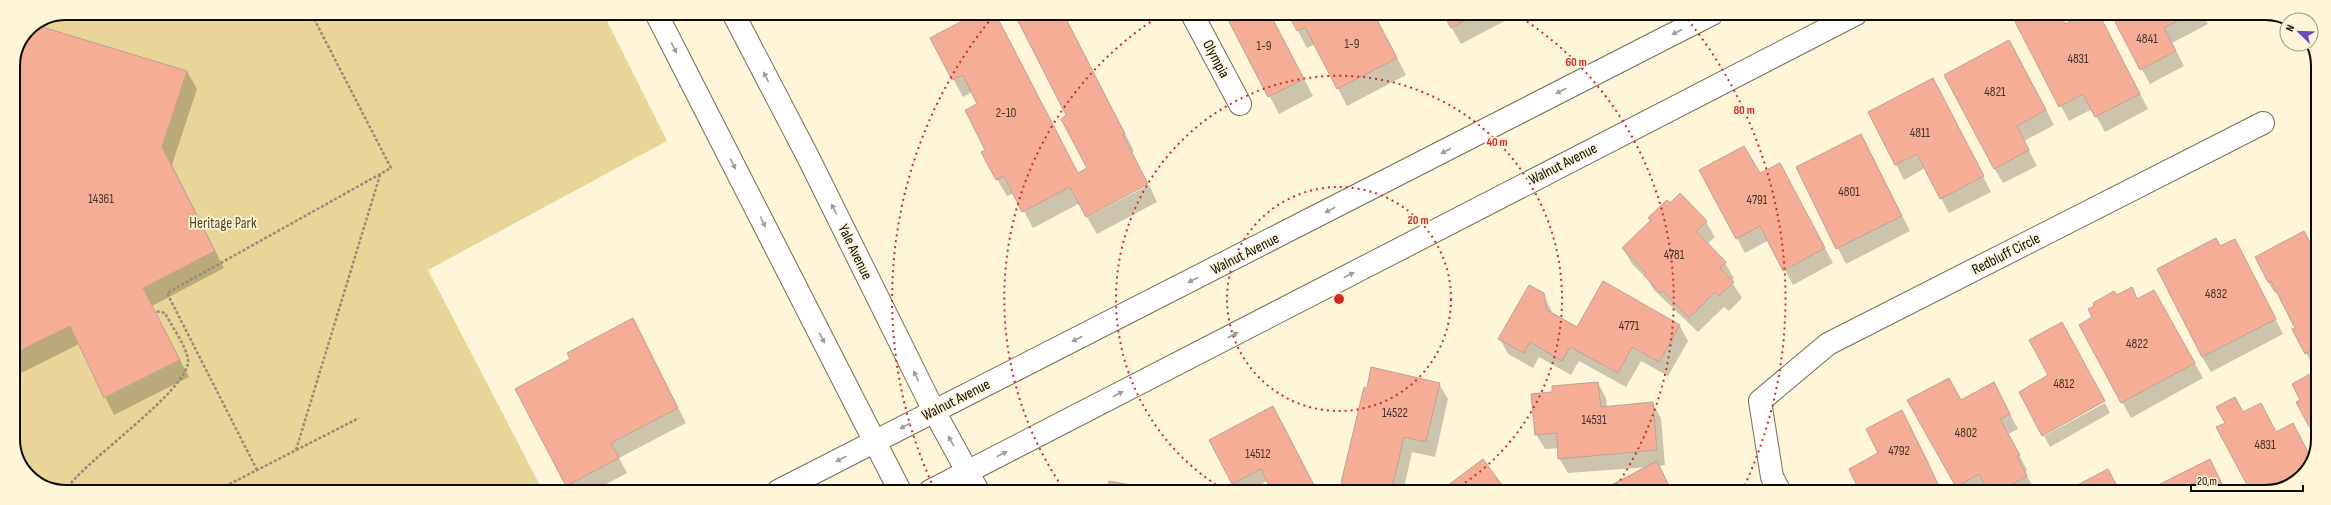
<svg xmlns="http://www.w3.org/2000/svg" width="2331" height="505" font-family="'Sofia Sans Condensed',sans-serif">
	<rect width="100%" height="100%" fill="#fff5d9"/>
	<!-- green -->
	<path fill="#ead598" d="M 67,13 L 603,13 L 667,141 L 428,270 L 543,491 L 56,491 L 26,474 L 13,445 L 13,66 L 29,29 Z"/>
	<!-- shadow -->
	<g fill="#0003">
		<path d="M 882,13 L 898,13 L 885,20 Z"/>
		<path d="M 1063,13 L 1134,151 L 1080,203 L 1033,228 L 1014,193 L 1007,196 L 997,179 L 987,151 L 978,104 L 972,92 L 963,97 L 931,38 L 1078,174 L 1088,169 L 1068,116 Z"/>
		<path d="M 1226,14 L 1270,14 L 1313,96 L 1279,114 Z"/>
		<path d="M 1289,14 L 1374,14 L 1406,75 L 1347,106 L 1315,44 L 1307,48 Z"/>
		<path d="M 1444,14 L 1513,14 L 1514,16 L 1461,44 Z"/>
		<path d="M 2060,14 L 2066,25 L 2086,14 L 2098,14 L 2148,109 L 2105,132 L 2092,109 L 2069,121 L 2012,15 Z"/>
		<path d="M 2112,14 L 2203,14 L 2208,24 L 2172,43 L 2184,66 L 2150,84 Z"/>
		<path d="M 2220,14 L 2274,14 L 2274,21 L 2222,17 Z"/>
		<path d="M 2018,56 L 2054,125 L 2024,141 L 2037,166 L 2003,183 L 1994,168 Z"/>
		<path d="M 187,71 L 197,89 L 172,165 L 224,268 L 152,306 L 189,377 L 114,415 L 79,344 L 19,374 L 13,364 L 13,80 Z"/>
		<path d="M 1933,79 L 1991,192 L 1949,213 L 1925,168 L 1904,180 L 1869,112 Z"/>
		<path d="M 1861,135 L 1910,231 L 1846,264 L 1797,168 Z"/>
		<path d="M 1760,175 L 1788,179 L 1833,263 L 1793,285 L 1769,240 L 1745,253 L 1737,238 Z"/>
		<path d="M 1149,185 L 1157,202 L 1097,234 L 1087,217 Z"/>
		<path d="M 1680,195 L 1706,222 L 1715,237 L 1707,244 L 1725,263 L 1734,278 L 1731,281 L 1742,298 L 1729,311 L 1724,307 L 1698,332 L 1654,290 L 1648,280 L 1632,264 L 1623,248 L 1651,221 L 1650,218 L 1670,204 Z"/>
		<path d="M 2235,240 L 2283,334 L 2211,372 L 2202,357 Z"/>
		<path d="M 2317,256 L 2317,362 L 2312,365 L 2278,292 L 2275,293 L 2268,282 Z"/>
		<path d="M 1603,282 L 1680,326 L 1688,341 L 1668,376 L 1641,361 L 1626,387 L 1579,361 L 1571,375 L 1539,357 L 1533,368 L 1508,354 L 1500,339 L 1543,294 L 1553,314 L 1578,328 Z"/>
		<path d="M 2131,289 L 2138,300 L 2154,291 L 2203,378 L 2131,418 L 2080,325 L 2093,318 L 2095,306 Z"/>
		<path d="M 632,319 L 686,423 L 619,458 L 627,473 L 593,491 L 570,491 L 517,389 L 572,359 Z"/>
		<path d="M 1598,383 L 1606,398 L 1607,407 L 1652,403 L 1661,418 L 1665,465 L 1658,466 L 1672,492 L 1601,492 L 1649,467 L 1568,473 L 1559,458 L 1559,448 L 1545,449 L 1536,434 L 1554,393 Z"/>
		<path d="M 1439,384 L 1448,399 L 1435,457 L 1412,452 L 1403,492 L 1347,492 L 1342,483 Z"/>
		<path d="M 2002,399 L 2018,429 L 2008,434 L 2027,470 L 2025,472 L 2035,491 L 1990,492 L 1988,488 L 1982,492 L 1960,492 L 1909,401 Z"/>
		<path d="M 2105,403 L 2110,413 L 2050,447 L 2044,436 Z"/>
		<path d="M 1902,411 L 1929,463 L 1927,464 L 1941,492 L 1861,492 Z"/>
		<path d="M 2243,414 L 2276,433 L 2301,439 L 2311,459 L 2300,479 L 2265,492 L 2252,492 Z"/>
		<path d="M 1280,419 L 1317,492 L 1273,492 L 1267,481 L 1247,492 L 1237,492 L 1211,440 Z"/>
	</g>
	<!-- building -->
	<g fill="#f5ad95" stroke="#bfa197">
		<path d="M 977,13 L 995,13 L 1078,173 L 1087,168 L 1061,119 L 1066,115 L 1014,13 L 1063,13 L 1125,134 L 1123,135 L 1148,184 L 1086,217 L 1070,187 L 1022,212 L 1004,176 L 996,180 L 981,152 L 985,150 L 965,110 L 977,104 L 963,75 L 952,80 L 930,38 Z"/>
		<path d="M 1225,14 L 1270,14 L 1304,79 L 1268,97 Z"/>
		<path d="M 1288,14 L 1374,14 L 1397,58 L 1337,89 L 1305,27 L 1297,31 Z"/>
		<path d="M 1443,14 L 1477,14 L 1451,28 Z"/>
		<path d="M 2011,14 L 2060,14 L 2065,24 L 2084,14 L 2099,14 L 2140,94 L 2095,117 L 2083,94 L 2059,107 Z"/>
		<path d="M 2111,14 L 2190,14 L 2164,28 L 2176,51 L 2140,70 Z"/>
		<path d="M 36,25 L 187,71 L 162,147 L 215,251 L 143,288 L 180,360 L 104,398 L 70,326 L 13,354 L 13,77 L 29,28 Z"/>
		<path d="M 2009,40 L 2046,110 L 2017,126 L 2029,150 L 1994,169 L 1944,75 Z"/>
		<path d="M 1933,78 L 1984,176 L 1940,199 L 1917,154 L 1895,165 L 1868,112 Z"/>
		<path d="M 1861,134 L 1902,216 L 1836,249 L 1796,167 Z"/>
		<path d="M 1744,146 L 1760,173 L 1780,163 L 1825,248 L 1783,271 L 1760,226 L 1736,239 L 1699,170 Z"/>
		<path d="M 1680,193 L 1707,221 L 1696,231 L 1726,262 L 1720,268 L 1734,282 L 1719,296 L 1715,292 L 1689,318 L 1663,291 L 1660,293 L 1644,275 L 1646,273 L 1622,248 L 1651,220 L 1648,218 L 1667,200 L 1670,203 Z"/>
		<path d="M 2304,231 L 2317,255 L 2317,347 L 2305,354 L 2292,329 L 2295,328 L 2271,281 L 2268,282 L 2255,257 Z"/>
		<path d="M 2216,238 L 2220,246 L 2235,239 L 2276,319 L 2202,357 L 2157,269 Z"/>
		<path d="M 1603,281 L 1680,325 L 1659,362 L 1632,347 L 1618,373 L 1570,347 L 1562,361 L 1530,342 L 1524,353 L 1498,339 L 1529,285 L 1544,293 L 1547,310 L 1577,327 Z"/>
		<path d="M 2132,287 L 2137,299 L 2154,290 L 2195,363 L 2121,403 L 2079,325 L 2092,317 L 2088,309 L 2094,306 L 2093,303 L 2114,291 L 2117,295 Z"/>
		<path d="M 633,318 L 678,408 L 611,443 L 619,458 L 566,486 L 515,389 L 570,359 L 567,353 Z"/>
		<path d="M 2062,322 L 2105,401 L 2042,436 L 2019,392 L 2048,375 L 2029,340 Z"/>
		<path d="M 1371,367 L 1440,383 L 1426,442 L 1404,437 L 1391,492 L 1380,492 L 1341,483 L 1364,387 L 1367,388 Z"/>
		<path d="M 2317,370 L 2317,441 L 2296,402 L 2300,400 L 2292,384 Z"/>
		<path d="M 1949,378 L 1961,400 L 1994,382 L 2010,414 L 2000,419 L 2020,455 L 2017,456 L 2027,476 L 1999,492 L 1989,492 L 1979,474 L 1956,487 L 1907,400 Z"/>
		<path d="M 1598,382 L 1601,407 L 1653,402 L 1657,450 L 1558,459 L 1557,433 L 1535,435 L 1531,394 L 1552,392 L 1552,386 Z"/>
		<path d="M 2235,397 L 2243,412 L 2261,403 L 2276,432 L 2293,423 L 2311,458 L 2300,479 L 2284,485 L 2283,481 L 2263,492 L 2251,492 L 2216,427 L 2225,423 L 2216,407 Z"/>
		<path d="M 1273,406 L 1315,487 L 1306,492 L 1272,492 L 1261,469 L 1232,484 L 1209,440 Z"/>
		<path d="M 1902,410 L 1941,490 L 1860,492 L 1849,469 L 1878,453 L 1866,429 Z"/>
		<path d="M 1483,459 L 1507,492 L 1439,492 Z"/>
		<path d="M 2210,459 L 2226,492 L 2144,492 Z"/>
		<path d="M 1657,461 L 1672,492 L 1598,492 Z"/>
		<path d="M 2108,469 L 2118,488 L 2126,484 L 2131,492 L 2064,492 Z"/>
		<path d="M 1109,481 L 1136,486 L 1135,489 L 1151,492 L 1107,491 Z"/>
	</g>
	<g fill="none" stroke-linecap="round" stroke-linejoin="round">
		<!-- minor casing -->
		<g stroke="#766d55" stroke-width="24">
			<g id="minor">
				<path d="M 1192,14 L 1240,104"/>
				<path d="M 1780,492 L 1772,477 L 1760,401 L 1828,344 L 2263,123"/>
			</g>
		</g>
		<!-- major casing -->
		<g stroke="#766d55" stroke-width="24">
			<g id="major">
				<path d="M 656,13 L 900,491"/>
				<path d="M 733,13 L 807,155 L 934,411 L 978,491"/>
				<path d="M 778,491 L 1712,14"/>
				<path d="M 930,491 L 1856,14"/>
			</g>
		</g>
		<!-- path -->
		<g stroke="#948d7a" stroke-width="2.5" stroke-dasharray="3 2" stroke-linecap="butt">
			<path d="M 296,450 L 380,175"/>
			<path d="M 257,470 L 167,293 L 391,168 L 311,13"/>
			<path d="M 65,491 C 83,461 193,388 188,359 C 185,344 172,327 165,313 L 155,311"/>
			<path d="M 216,491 L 359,418"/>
		</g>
		<!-- minor -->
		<use href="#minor" stroke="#fff" stroke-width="22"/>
		<!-- major -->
		<use href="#major" stroke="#fff" stroke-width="22"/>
	</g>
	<!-- one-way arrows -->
	<defs><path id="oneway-solid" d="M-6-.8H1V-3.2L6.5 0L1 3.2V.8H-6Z"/></defs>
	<g fill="#9f9d9b">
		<use href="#oneway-solid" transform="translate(1677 32) rotate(153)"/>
		<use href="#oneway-solid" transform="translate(674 48) rotate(63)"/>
		<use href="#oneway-solid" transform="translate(766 77) rotate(-117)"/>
		<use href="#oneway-solid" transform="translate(1561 91) rotate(153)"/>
		<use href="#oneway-solid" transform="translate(1446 151) rotate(153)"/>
		<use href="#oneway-solid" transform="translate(733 164) rotate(63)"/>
		<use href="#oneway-solid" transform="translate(834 209) rotate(-116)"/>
		<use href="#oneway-solid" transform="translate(1330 210) rotate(153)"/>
		<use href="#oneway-solid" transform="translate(763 222) rotate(63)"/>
		<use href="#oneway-solid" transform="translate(1349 275) rotate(-27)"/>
		<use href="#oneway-solid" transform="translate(1193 280) rotate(153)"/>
		<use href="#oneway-solid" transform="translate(1233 335) rotate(-27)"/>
		<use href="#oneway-solid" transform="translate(822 338) rotate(63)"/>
		<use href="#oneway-solid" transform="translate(1077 339) rotate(153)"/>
		<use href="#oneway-solid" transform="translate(916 376) rotate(-116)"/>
		<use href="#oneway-solid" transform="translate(1118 394) rotate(-27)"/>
		<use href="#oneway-solid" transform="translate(905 426) rotate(152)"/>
		<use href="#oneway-solid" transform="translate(951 441) rotate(-119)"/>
		<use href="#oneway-solid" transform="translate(1002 454) rotate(-27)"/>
		<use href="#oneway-solid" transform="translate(841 459) rotate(153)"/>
	</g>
	<!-- distance rings -->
	<g fill="none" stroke="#d62828" stroke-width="2" stroke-dasharray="2 4">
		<circle cx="1339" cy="299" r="112"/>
		<path d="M1226 491A223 223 0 1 1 1452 491"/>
		<path d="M1065 491A335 335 0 0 1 1161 15M1517 15A335 335 0 0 1 1613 491"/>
		<path d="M934 488A447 447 0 0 1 994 15M1684 15A447 447 0 0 1 1742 491"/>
	</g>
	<g text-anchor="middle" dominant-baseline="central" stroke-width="3.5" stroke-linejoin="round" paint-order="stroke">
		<!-- number labels -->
		<g font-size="13" fill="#483428">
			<text x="2147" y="39">4841</text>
			<text x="1352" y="44">1-9</text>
			<text x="1264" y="46">1-9</text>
			<text x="2078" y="59">4831</text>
			<text x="1995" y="92">4821</text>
			<text x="1006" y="113">2-10</text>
			<text x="1920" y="133">4811</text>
			<text x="1849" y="192">4801</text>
			<text x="101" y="199">14361</text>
			<text x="1757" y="200">4791</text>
			<text x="1674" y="255">4781</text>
			<text x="2216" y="294">4832</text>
			<text x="1629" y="326">4771</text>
			<text x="2137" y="344">4822</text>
			<text x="2064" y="384">4812</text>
			<text x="1395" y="413">14522</text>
			<text x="1594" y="420">14531</text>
			<text x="1966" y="433">4802</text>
			<text x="2265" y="445">4831</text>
			<text x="1899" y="451">4792</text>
			<text x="1258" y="454">14512</text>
		</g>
		<!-- street labels -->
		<g font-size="15" fill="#0e0b04" stroke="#fff5d9">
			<text transform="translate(1216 59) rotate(62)">Olympia</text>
			<text transform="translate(1563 164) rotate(-27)">Walnut Avenue</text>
			<text transform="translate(855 252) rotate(64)">Yale Avenue</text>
			<text transform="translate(1245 254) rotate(-27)">Walnut Avenue</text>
			<text transform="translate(2006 254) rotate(-27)">Redbluff Circle</text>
			<text transform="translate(956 400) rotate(-27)">Walnut Avenue</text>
		</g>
		<!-- park labels -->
		<g font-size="15" fill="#534620" stroke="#fff5d9">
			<text x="223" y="223">Heritage Park</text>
		</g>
	</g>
	<!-- crop -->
	<path d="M0 0H2331V505H0ZM66 20H2265A46 46 0 0 1 2311 66V439A46 46 0 0 1 2265 485H66A46 46 0 0 1 20 439V66A46 46 0 0 1 66 20Z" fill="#fff5d9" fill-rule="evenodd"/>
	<path fill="none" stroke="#0e0b04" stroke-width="2" d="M66 20H2265A46 46 0 0 1 2311 66V439A46 46 0 0 1 2265 485H66A46 46 0 0 1 20 439V66A46 46 0 0 1 66 20Z"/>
	<circle cx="1339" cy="299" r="6" fill="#d62828" stroke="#fff5d9" stroke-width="2"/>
	<g font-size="12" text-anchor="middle" font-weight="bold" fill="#d62828" stroke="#fff5d9" stroke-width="3.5" stroke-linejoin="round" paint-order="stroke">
		<text x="1576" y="66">60 m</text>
		<text x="1744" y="114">80 m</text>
		<text x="1497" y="146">40 m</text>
		<text x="1418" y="224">20 m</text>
	</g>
	<!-- north arrow -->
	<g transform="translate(2299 32) rotate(293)"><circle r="19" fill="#fff5d9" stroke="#9f9784"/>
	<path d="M0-3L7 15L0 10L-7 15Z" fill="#6f46be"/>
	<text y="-6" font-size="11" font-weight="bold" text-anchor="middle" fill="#0e0b04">N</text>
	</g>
	<!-- scale -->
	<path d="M2191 485v6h112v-6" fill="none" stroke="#0e0b04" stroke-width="2"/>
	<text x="2197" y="485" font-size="12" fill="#0e0b04" stroke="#fff5d9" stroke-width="3" paint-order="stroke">20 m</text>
</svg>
